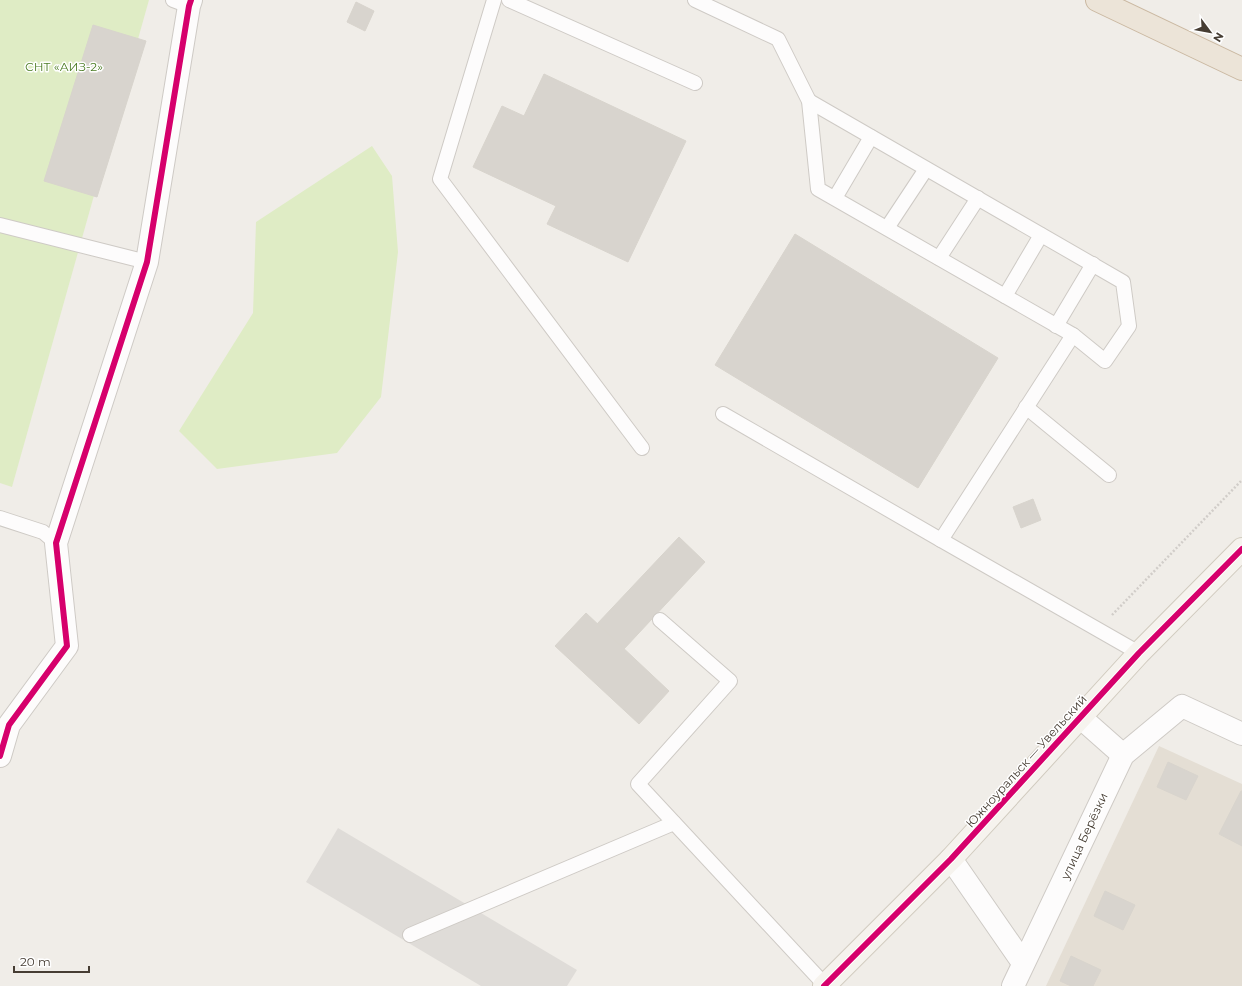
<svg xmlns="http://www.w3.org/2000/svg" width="1242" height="986" font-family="Montserrat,sans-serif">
	<rect width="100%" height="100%" fill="#f0ede8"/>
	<!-- residential -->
	<path fill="#e4ded4" d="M 1159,746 L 1242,784 L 1242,986 L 1046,986 Z"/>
	<!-- green -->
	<g fill="#dfecc5">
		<path d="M 0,0 L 149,0 L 12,487 L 0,483 Z"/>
		<path d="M 372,146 L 392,176 L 398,252 L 381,397 L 337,453 L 217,469 L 179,431 L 253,313 L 256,222 Z"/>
	</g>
	<!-- parking -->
	<path fill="#dfdcd8" d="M 338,828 L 577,970 L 567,986 L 481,986 L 306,882 Z"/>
	<!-- building -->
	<g fill="#d8d4ce" stroke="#d8d4cd">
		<path d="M 356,2 L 374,11 L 365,31 L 347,22 Z"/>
		<path d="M 93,25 L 146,41 L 97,197 L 44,181 Z"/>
		<path d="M 544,74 L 686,141 L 628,262 L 547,224 L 556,206 L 473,167 L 502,106 L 524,116 Z"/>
		<path d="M 795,234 L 998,358 L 918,488 L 715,365 Z"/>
		<path d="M 1033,499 L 1041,520 L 1021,528 L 1013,507 Z"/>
		<path d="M 679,537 L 705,562 L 624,649 L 597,624 Z"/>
		<path d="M 586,613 L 669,691 L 639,724 L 555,646 Z"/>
		<path d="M 1168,762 L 1198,776 L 1186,800 L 1157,787 Z"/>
		<path d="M 1241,791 L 1242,791 L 1242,846 L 1219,834 Z"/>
		<path d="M 1105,891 L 1135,905 L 1123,930 L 1094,916 Z"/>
		<path d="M 1071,956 L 1101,970 L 1093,986 L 1071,986 L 1060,981 Z"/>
	</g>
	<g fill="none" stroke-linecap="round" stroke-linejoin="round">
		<!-- lane casing -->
		<g stroke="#cecac5" stroke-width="16">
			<g id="lane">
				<path d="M 173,0 L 189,6"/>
				<path d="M 494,0 L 440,179 L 642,448"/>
				<path d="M 509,0 L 695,83"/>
				<path d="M 695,0 L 778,39 L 809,101 L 818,189 L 1073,335 L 941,540 L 1139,653"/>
				<path d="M 809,101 L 1123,282 L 1129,326 L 1105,361 L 1073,335"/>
				<path d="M 835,198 L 871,137"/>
				<path d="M 0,225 L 147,262"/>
				<path d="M 887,228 L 926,169"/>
				<path d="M 939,258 L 978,198"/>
				<path d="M 1005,296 L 1041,235"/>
				<path d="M 1056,326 L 1093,264"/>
				<path d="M 1026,407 L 1109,475"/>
				<path d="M 723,414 L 941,540"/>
				<path d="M 0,518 L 43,532 L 56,543"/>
				<path d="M 660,620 L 730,681 L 638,784 L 825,985"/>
				<path d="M 410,935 L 674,823"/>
			</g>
		</g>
		<!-- street casing -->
		<g stroke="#cecac5" stroke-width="24">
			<g id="street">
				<path d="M 1080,717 L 1123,755"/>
				<path d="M 0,756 L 9,725 L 67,646 L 56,543 L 147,262 L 189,6 L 191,0"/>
				<path d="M 951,859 L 1023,963"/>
				<path d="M 1013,986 L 1123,755 L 1182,706 L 1242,734"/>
			</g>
		</g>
		<!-- secondary casing -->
		<g stroke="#d1cbbf" stroke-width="24">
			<path id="secondary" d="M 824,986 L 951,859 L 1139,653 L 1242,549"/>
		</g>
		<!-- highway casing -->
		<g stroke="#cab8a1" stroke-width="24">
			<path id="highway" d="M 1097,0 L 1242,69"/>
		</g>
		<!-- path -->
		<path stroke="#d1cdc9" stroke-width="2.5" stroke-dasharray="2 2" stroke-linecap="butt" d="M 1112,615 L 1242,480"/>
		<!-- lane -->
		<use href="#lane" stroke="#fdfcfc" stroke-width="14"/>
		<!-- street -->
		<use href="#street" stroke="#fdfcfc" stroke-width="22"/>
		<!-- secondary -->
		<use href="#secondary" stroke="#f6f3ee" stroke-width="22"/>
		<!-- highway -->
		<use href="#highway" stroke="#ece4d8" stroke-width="22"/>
		<!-- cycleway casing -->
		<g stroke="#fff" stroke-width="8">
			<g id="cycleway">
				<path d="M 0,756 L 9,725 L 67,646 L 56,543 L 147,262 L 189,6 L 191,0"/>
				<path d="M 824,986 L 951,859 L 1139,653 L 1242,549"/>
			</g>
		</g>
		<!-- cycleway -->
		<use href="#cycleway" stroke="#d6006c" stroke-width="6"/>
	</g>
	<g text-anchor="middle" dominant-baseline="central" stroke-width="3" stroke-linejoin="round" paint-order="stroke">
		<!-- park labels -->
		<g font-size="12" fill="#4a7b23" stroke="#fff">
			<text x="64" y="66">СНТ «АИЗ-2»</text>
		</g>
		<!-- street labels -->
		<g font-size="12" fill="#463d33" stroke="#fff">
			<text transform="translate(1026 761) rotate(-48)">Южноуральск — Увельский</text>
			<text transform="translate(1084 836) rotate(-65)">улица Берёзки</text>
		</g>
	</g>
	<!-- north arrow -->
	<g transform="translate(1210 32) rotate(122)" stroke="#ffffff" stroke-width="3" paint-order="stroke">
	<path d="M0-3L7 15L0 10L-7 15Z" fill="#463d33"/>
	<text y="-6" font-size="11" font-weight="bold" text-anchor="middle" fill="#463d33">N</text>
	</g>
	<!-- scale -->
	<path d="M14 966v6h75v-6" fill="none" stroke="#463d33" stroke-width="2"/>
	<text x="20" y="966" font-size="12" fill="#463d33" stroke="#ffffff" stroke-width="3" paint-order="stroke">20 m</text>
</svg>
